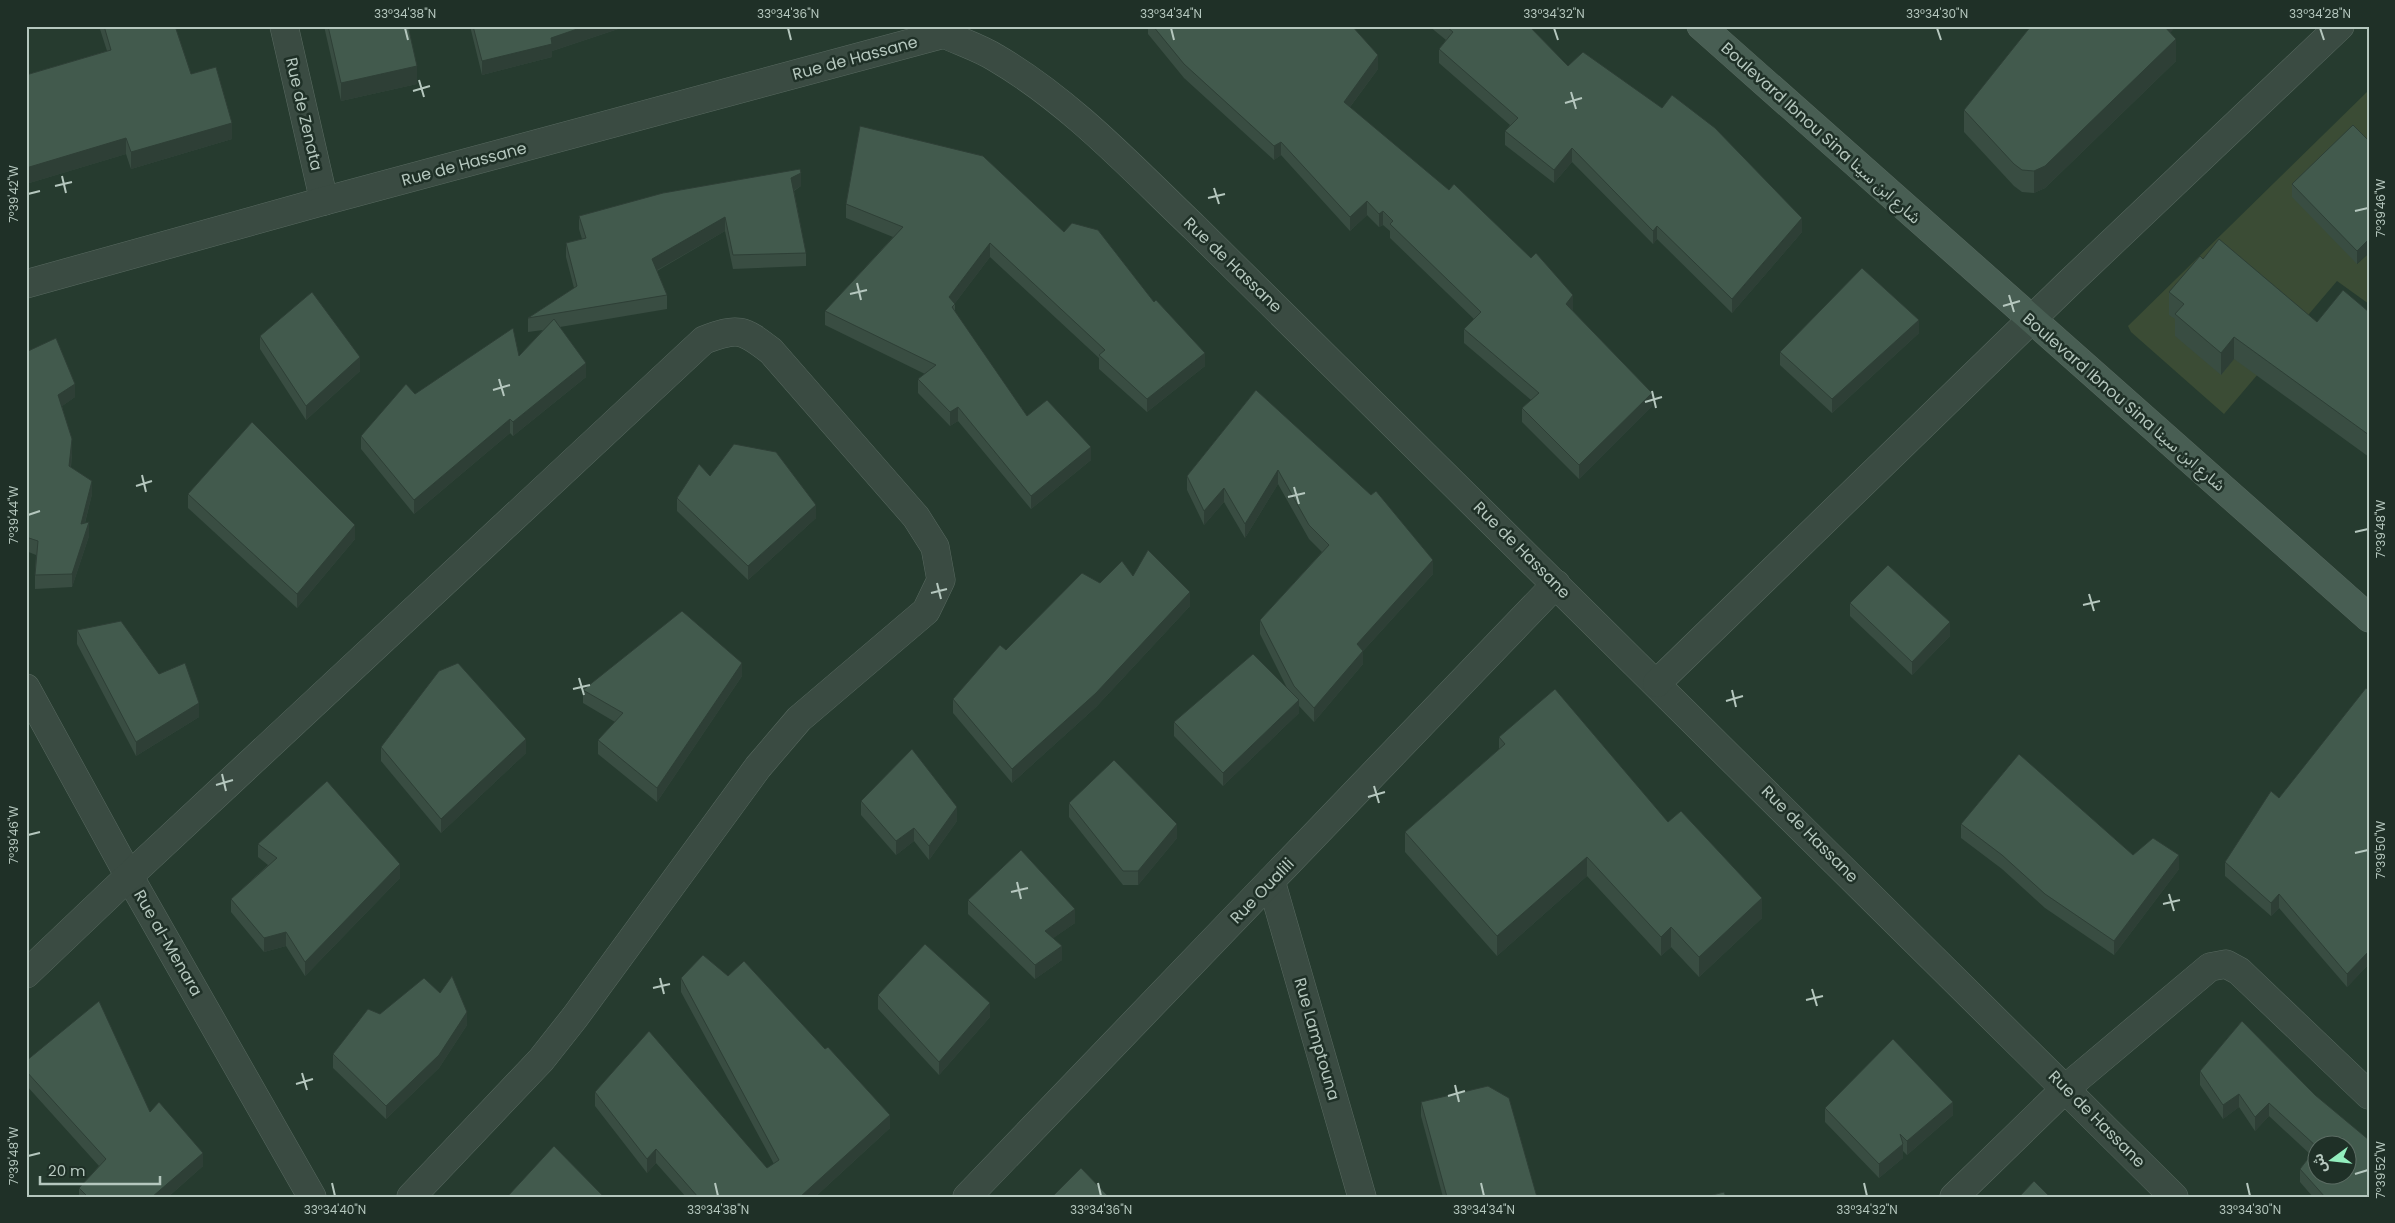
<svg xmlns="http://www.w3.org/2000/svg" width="2395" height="1223" font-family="Poppins,'Noto Sans Arabic',sans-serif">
	<rect width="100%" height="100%" fill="#263b2f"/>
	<!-- green -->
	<path fill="#3b4c35" d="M 2369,90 L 2369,155 L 2357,264 L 2369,253 L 2369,304 L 2337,281 L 2224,414 L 2131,332 L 2128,326 Z"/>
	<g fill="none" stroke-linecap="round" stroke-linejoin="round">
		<!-- minor casing -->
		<g stroke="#586960" stroke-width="29">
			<g id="minor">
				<path d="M 284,26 L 324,201"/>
				<path d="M 26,284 L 324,201 L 944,34 C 961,42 980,48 996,58 C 1071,102 1132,168 1195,228 L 2174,1197"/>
				<path d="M 1657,683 L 2069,283 L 2340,26"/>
				<path d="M 26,688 L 129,876 L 312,1197"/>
				<path d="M 1271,881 L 1362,1197"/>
				<path d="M 26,974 L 129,876 L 704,340 C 738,327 743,329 771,351 L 916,517 L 935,547 L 941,580 L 926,611 L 799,719 L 758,767 L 575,1017 L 541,1060 L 411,1197"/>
				<path d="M 967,1197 L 1556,584"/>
				<path d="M 1954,1197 L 2066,1088 L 2210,967 L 2226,964 L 2239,971 L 2369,1095"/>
			</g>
		</g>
		<!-- secondary casing -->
		<g stroke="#586960" stroke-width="29">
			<path id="secondary" d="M 1701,26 L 2369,618"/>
		</g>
		<!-- minor -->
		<use href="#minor" stroke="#3a4b42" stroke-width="28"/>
		<!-- secondary -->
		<use href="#secondary" stroke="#485e53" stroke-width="28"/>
	</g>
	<!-- wall -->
	<g fill="#394d42">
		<path d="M 99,26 L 175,26 L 191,74 L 232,139 L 131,169 L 126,154 L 26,184 L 26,75 L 107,51 Z"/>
		<path d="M 324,26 L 408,26 L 417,84 L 341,101 Z"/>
		<path d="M 470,26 L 627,26 L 552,51 L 552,57 L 482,75 Z"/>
		<path d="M 1148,26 L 1352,26 L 1378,69 L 1350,107 L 1573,309 L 1572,310 L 1652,406 L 1579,479 L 1522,422 L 1522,408 L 1531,400 L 1464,343 L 1464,329 L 1474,319 L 1390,238 L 1390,231 L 1383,225 L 1379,227 L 1367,215 L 1350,231 L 1281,155 L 1274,160 L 1184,78 L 1148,34 Z"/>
		<path d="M 1429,26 L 1529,26 L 1568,66 L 1802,232 L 1732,313 L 1657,239 L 1653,244 L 1572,162 L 1554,183 L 1505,145 L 1505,131 L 1510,125 L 1439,63 L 1439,49 L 1446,40 Z"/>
		<path d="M 2171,33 L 2176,61 L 2045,188 L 2034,193 L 2022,192 L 2014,186 L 1964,132 L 1964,110 Z"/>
		<path d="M 860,126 L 1205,366 L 1147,412 L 1099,369 L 1099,358 L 990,257 L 955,303 L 955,312 L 1027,416 L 1091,460 L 1031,509 L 958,421 L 950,426 L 918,393 L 918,379 L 925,374 L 825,325 L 825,311 L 893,237 L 846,218 L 846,204 Z"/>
		<path d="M 2369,141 L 2357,264 L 2292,197 L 2292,184 Z"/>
		<path d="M 801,186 L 794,191 L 806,253 L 806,266 L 733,269 L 725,231 L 657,271 L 667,295 L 667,309 L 560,327 L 586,377 L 513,436 L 510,433 L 414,514 L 361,449 L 361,436 L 415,394 L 519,356 L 543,330 L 528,332 L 528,318 L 574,288 L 566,257 L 566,243 L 582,239 L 579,229 L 579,216 Z"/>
		<path d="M 2203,259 L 2317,322 L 2369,312 L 2369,457 L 2234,359 L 2221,375 L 2175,336 L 2175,319 L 2169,315 L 2169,292 Z"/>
		<path d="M 1919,333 L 1832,413 L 1780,365 L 1780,352 Z"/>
		<path d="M 260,336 L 360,371 L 306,420 L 260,349 Z"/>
		<path d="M 26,352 L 75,397 L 62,406 L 72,453 L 71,467 L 92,494 L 85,523 L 89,536 L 72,587 L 35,589 L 35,575 L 36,555 L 26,551 Z"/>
		<path d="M 1256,390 L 1433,574 L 1363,651 L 1363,664 L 1314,722 L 1299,706 L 1299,713 L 1223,786 L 1174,736 L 1174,722 L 1287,688 L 1260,634 L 1260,620 L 1322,552 L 1309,539 L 1278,484 L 1245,538 L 1224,502 L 1204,525 L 1187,490 L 1187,476 Z"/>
		<path d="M 710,476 L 816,518 L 748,580 L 677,511 L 677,498 Z"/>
		<path d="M 188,494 L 355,539 L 297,608 L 188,508 Z"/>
		<path d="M 1133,576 L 1190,606 L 1096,707 L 1012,783 L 953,713 L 953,699 L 1006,650 L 1100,583 Z"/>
		<path d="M 1850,603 L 1950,636 L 1912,675 L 1850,616 Z"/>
		<path d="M 77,630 L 159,674 L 199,717 L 136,756 L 77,644 Z"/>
		<path d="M 742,676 L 657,802 L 598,754 L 598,740 L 615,722 L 583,703 L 583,690 Z"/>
		<path d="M 2369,690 L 2369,964 L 2347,987 L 2279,908 L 2271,916 L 2225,876 L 2225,862 L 2279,798 Z"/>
		<path d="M 1499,737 L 1668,822 L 1762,918 L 1699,977 L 1671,947 L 1661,956 L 1587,876 L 1497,956 L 1405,852 L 1405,832 L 1499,749 Z"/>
		<path d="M 381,747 L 526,753 L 441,833 L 381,761 Z"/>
		<path d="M 861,801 L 957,821 L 929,860 L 914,841 L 896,855 L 861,815 Z"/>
		<path d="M 1069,803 L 1177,838 L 1138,885 L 1123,885 L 1069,817 Z"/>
		<path d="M 1961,824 L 2133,855 L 2179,869 L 2114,955 L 2045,908 L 2002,869 L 1961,838 Z"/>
		<path d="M 258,844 L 400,878 L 305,976 L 286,946 L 264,952 L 231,912 L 231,899 L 268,865 L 258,857 Z"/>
		<path d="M 968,900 L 1075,923 L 1053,938 L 1062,960 L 1035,979 L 968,914 Z"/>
		<path d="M 681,978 L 890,1128 L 815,1197 L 686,1197 L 656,1163 L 647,1173 L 595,1106 L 595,1092 L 767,1168 L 774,1164 L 681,992 Z"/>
		<path d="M 878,995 L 990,1017 L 939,1075 L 878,1009 Z"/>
		<path d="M 380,1014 L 467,1025 L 439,1068 L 386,1119 L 333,1068 L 333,1054 Z"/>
		<path d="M 2242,1021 L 2369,1197 L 2313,1197 L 2300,1182 L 2300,1169 L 2311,1155 L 2269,1116 L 2255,1131 L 2239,1107 L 2223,1119 L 2200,1085 L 2200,1071 Z"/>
		<path d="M 26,1061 L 150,1112 L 203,1166 L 168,1197 L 79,1197 L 79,1188 L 99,1166 L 26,1085 Z"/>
		<path d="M 1421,1102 L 1537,1197 L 1443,1197 L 1421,1116 Z"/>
		<path d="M 1825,1108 L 1953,1115 L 1907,1155 L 1903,1151 L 1903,1158 L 1879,1178 L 1825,1122 Z"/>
	</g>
	<!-- shaded-wall -->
	<g fill="#2e3f36">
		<path d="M 586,26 L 627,26 L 552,51 L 552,57 L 482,75 L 482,61 Z"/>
		<path d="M 2161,26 L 2176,26 L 2161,45 Z"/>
		<path d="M 2176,39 L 2176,61 L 2045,188 L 2034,193 L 2034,171 Z"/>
		<path d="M 1378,55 L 1378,69 L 1344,115 L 1344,102 Z"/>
		<path d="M 417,66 L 417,84 L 341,101 L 341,83 Z"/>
		<path d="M 232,123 L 232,139 L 131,169 L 131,152 Z"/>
		<path d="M 126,138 L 126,154 L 26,184 L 26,168 Z"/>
		<path d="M 1281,142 L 1281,155 L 1274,160 L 1274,146 Z"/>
		<path d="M 1572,148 L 1572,162 L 1554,183 L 1554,170 Z"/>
		<path d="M 801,173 L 801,186 L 791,192 L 791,178 Z"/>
		<path d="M 1367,201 L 1367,215 L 1350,231 L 1350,217 Z"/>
		<path d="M 1383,211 L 1383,225 L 1379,227 L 1379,214 Z"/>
		<path d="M 725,217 L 725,231 L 652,273 L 652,259 Z"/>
		<path d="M 1802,218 L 1802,232 L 1732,313 L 1732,299 Z"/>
		<path d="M 1657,226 L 1657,239 L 1653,244 L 1653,231 Z"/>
		<path d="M 2369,239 L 2369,253 L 2357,264 L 2357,251 Z"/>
		<path d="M 990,243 L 990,257 L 949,311 L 949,297 Z"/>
		<path d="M 1573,295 L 1573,309 L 1566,317 L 1566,304 Z"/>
		<path d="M 1919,320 L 1919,333 L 1832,413 L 1832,399 Z"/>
		<path d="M 2234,337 L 2234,359 L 2221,375 L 2221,353 Z"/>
		<path d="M 1205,353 L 1205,366 L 1147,412 L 1147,399 Z"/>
		<path d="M 360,357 L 360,371 L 306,420 L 306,406 Z"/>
		<path d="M 586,363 L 586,377 L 513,436 L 513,422 Z"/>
		<path d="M 75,384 L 75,397 L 58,409 L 58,395 Z"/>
		<path d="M 1652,393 L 1652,406 L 1579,479 L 1579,465 Z"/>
		<path d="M 958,407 L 958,421 L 950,426 L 950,412 Z"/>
		<path d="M 510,419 L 510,433 L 414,514 L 414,500 Z"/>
		<path d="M 72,439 L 72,453 L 69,480 L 69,466 Z"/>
		<path d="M 1091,447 L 1091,460 L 1031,509 L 1031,496 Z"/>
		<path d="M 1278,470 L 1278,484 L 1245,538 L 1245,524 Z"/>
		<path d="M 92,481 L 92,494 L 81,538 L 81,524 Z"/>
		<path d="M 1224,488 L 1224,502 L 1204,525 L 1204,511 Z"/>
		<path d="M 816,505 L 816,518 L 748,580 L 748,566 Z"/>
		<path d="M 89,522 L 89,536 L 72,587 L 72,574 Z"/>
		<path d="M 355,525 L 355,539 L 297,608 L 297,594 Z"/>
		<path d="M 1433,560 L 1433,574 L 1363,651 L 1363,664 L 1314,722 L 1314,708 L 1357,644 Z"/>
		<path d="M 1190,592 L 1190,606 L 1096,707 L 1012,783 L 1012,769 Z"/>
		<path d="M 1950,622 L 1950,636 L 1912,675 L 1912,662 Z"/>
		<path d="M 742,663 L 742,676 L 657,802 L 657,788 Z"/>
		<path d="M 1299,700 L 1299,713 L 1223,786 L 1223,773 Z"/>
		<path d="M 199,703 L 199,717 L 136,756 L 136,742 Z"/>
		<path d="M 526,739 L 526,753 L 441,833 L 441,819 Z"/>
		<path d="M 957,807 L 957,821 L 929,860 L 929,846 Z"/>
		<path d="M 1177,824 L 1177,838 L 1138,885 L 1138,871 Z"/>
		<path d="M 914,828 L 914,841 L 896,855 L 896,841 Z"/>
		<path d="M 2179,855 L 2179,869 L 2114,955 L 2114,941 Z"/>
		<path d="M 1587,857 L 1587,876 L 1497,956 L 1497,936 Z"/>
		<path d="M 400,864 L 400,878 L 305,976 L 305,962 Z"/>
		<path d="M 2279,894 L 2279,908 L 2271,916 L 2271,903 Z"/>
		<path d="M 1762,898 L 1762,918 L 1699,977 L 1699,957 Z"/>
		<path d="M 1075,909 L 1075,923 L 1045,944 L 1045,931 Z"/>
		<path d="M 1671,927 L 1671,947 L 1661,956 L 1661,937 Z"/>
		<path d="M 286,932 L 286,946 L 264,952 L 264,938 Z"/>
		<path d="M 1062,946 L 1062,960 L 1035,979 L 1035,965 Z"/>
		<path d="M 2369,951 L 2369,964 L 2347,987 L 2347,974 Z"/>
		<path d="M 990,1003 L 990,1017 L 939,1075 L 939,1062 Z"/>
		<path d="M 467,1012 L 467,1025 L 439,1068 L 386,1119 L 386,1106 Z"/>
		<path d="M 2239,1094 L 2239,1107 L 2223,1119 L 2223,1105 Z"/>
		<path d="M 1953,1102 L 1953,1115 L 1907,1155 L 1907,1141 Z"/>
		<path d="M 2269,1103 L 2269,1116 L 2255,1131 L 2255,1117 Z"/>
		<path d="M 890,1115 L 890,1128 L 815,1197 L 800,1197 Z"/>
		<path d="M 1903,1144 L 1903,1158 L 1879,1178 L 1879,1164 Z"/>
		<path d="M 656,1149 L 656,1163 L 647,1173 L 647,1159 Z"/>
		<path d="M 203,1153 L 203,1166 L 168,1197 L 152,1197 Z"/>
	</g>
	<!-- building -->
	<g fill="#425a4d" stroke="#2e3f36" fill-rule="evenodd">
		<path d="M 104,26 L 175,26 L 191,74 L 216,67 L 232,123 L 131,152 L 126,138 L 26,168 L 26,75 L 111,50 Z"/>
		<path d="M 328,26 L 408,26 L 417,66 L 341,83 Z"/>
		<path d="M 473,26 L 586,26 L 551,38 L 552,44 L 482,61 Z"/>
		<path d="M 1153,26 L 1352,26 L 1378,55 L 1344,102 L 1449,190 L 1454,184 L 1531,258 L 1536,253 L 1573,295 L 1566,304 L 1652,393 L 1579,465 L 1522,408 L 1539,393 L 1464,329 L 1481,312 L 1390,224 L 1393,221 L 1383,211 L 1379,214 L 1367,201 L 1350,217 L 1281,142 L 1274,146 L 1184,64 Z"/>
		<path d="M 1446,26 L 1529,26 L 1568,66 L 1583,52 L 1662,108 L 1672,95 L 1715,128 L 1802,218 L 1732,299 L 1657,226 L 1653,231 L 1572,148 L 1554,170 L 1505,131 L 1518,118 L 1439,49 L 1453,32 Z"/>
		<path d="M 2031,26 L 2164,26 L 2176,39 L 2045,166 L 2034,171 L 2022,170 L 2014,164 L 1964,110 Z"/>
		<path d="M 2353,125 L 2369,141 L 2369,239 L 2357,251 L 2292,184 Z"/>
		<path d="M 860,126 L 983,156 L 1064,232 L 1072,223 L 1098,230 L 1154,302 L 1156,300 L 1205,353 L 1147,399 L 1099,355 L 1105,350 L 990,243 L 949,297 L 955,304 L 952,307 L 1027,416 L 1047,400 L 1091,447 L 1031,496 L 958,407 L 950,412 L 918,379 L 936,365 L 825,311 L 903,227 L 846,204 Z"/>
		<path d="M 800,169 L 801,173 L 791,178 L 806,253 L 733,255 L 725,217 L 652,259 L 667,295 L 528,318 L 577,286 L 566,243 L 586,238 L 579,216 L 663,193 Z"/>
		<path d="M 2219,239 L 2317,322 L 2343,290 L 2369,312 L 2369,435 L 2234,337 L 2221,353 L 2175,314 L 2184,304 L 2169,292 L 2200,256 L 2203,259 Z"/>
		<path d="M 1862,268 L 1919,320 L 1832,399 L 1780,352 Z"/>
		<path d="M 312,292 L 360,357 L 306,406 L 260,336 Z"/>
		<path d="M 554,319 L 586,363 L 513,422 L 510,419 L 414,500 L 361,436 L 406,384 L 415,394 L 513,328 L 519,356 Z"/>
		<path d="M 56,338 L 75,384 L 58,395 L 72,439 L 69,466 L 92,481 L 81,524 L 89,522 L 72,574 L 35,575 L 38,541 L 26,537 L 26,352 Z"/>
		<path d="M 1256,390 L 1371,495 L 1376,491 L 1433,560 L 1357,644 L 1363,651 L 1314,708 L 1294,686 L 1260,620 L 1329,545 L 1309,525 L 1278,470 L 1245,524 L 1224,488 L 1204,511 L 1187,476 Z"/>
		<path d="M 252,422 L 355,525 L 297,594 L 188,494 Z"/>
		<path d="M 734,444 L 776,452 L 816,505 L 748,566 L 677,498 L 699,464 L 710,476 Z"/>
		<path d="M 1148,550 L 1190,592 L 1096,693 L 1012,769 L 953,699 L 1000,645 L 1006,650 L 1082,573 L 1100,583 L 1122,561 L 1133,576 Z"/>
		<path d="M 1888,565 L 1950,622 L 1912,662 L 1850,603 Z"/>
		<path d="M 682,611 L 742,663 L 657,788 L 598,740 L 623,713 L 583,690 Z"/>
		<path d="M 121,621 L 159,674 L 185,663 L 199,703 L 136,742 L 77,630 Z"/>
		<path d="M 1253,654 L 1299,700 L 1223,773 L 1174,722 Z"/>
		<path d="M 458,663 L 526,739 L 441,819 L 381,747 L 439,671 Z"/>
		<path d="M 2366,688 L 2369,690 L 2369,951 L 2347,974 L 2279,894 L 2271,903 L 2225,862 L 2271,791 L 2279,798 Z"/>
		<path d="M 1555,689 L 1668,822 L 1681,811 L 1762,898 L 1699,957 L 1671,927 L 1661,937 L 1587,857 L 1497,936 L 1405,832 L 1505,744 L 1499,737 Z"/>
		<path d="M 912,749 L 957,807 L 929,846 L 914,828 L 896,841 L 861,801 Z"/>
		<path d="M 2019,754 L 2133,855 L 2153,838 L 2179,855 L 2114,941 L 2045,894 L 2002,855 L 1961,824 Z"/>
		<path d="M 1114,760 L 1177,824 L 1138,871 L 1123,871 L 1069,803 Z"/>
		<path d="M 327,781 L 400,864 L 305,962 L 286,932 L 264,938 L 231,899 L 277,858 L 258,844 Z"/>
		<path d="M 1021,850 L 1075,909 L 1045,931 L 1062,946 L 1035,965 L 968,900 Z"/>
		<path d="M 925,944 L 990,1003 L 939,1062 L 878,995 Z"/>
		<path d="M 703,955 L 728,976 L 744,961 L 825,1049 L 828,1047 L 890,1115 L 800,1197 L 698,1197 L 656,1149 L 647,1159 L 595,1092 L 649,1031 L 767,1168 L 779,1160 L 681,978 Z"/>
		<path d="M 452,976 L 467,1012 L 439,1055 L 386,1106 L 333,1054 L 368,1009 L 380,1014 L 424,978 L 440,993 Z"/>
		<path d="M 99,1001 L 150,1112 L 159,1102 L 203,1153 L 152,1197 L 88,1197 L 79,1188 L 106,1159 L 26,1071 L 26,1061 Z"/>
		<path d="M 2242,1021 L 2315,1095 L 2369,1140 L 2369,1197 L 2325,1197 L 2300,1169 L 2317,1147 L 2269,1103 L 2255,1117 L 2239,1094 L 2223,1105 L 2200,1071 ZM 2318,1146 L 2348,1146 L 2348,1176 L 2318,1176 Z"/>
		<path d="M 1893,1039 L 1953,1102 L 1907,1141 L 1900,1134 L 1903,1144 L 1879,1164 L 1825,1108 Z"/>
		<path d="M 1488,1086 L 1509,1098 L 1537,1197 L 1447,1197 L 1421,1102 Z"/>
		<path d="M 554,1146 L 604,1197 L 507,1197 Z"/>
		<path d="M 1081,1168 L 1109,1197 L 1052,1197 Z"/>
		<path d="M 2034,1181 L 2050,1197 L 2019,1197 Z"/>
		<path d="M 1724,1192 L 1726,1197 L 1705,1197 Z"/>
	</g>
	<!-- ticks -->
	<path fill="none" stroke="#b5c7be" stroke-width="2" d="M 405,28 L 408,40M 788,28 L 791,40M 1171,28 L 1174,40M 1554,28 L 1558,40M 1937,28 L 1941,40M 2320,28 L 2324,40M 419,80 L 424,97M 413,91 L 430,86M 1571,92 L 1576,109M 1565,103 L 1582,98M 62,176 L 66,193M 55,186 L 72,182M 1214,188 L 1219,204M 28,194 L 40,191M 1208,198 L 1225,194M 2355,211 L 2368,208M 857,283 L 861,300M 850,294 L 867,290M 2009,295 L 2014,312M 2003,306 L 2020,301M 499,379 L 504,396M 493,390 L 510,385M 1652,391 L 1656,408M 1645,402 L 1662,397M 142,475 L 146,492M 136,486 L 152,481M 1294,487 L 1299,504M 1288,497 L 1305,493M 28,515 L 40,511M 2355,532 L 2368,529M 937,583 L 941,599M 931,593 L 947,589M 2089,594 L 2094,611M 2083,605 L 2100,601M 579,678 L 584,695M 573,689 L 590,685M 1732,690 L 1736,707M 1726,701 L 1743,696M 222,774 L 226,791M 216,785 L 233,780M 1374,786 L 1379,803M 1368,797 L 1385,792M 28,835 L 40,832M 2355,853 L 2368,850M 1017,882 L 1021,899M 1011,892 L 1028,888M 2169,894 L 2174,911M 2163,904 L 2180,900M 660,978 L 664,994M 653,988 L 670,984M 1812,989 L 1817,1006M 1806,1000 L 1823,996M 302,1073 L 307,1090M 296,1084 L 313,1079M 1455,1085 L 1459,1102M 1448,1096 L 1465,1091M 28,1156 L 40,1153M 2355,1174 L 2368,1170M 332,1183 L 335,1196M 715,1183 L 718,1196M 1098,1183 L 1101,1196M 1481,1183 L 1484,1196M 1864,1183 L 1867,1196M 2247,1183 L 2250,1196"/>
	<g text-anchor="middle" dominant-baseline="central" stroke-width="5" stroke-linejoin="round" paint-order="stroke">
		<!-- street labels -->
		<g font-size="16" fill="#b5c7be" stroke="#1f3027">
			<text transform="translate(855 58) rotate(-15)">Rue de Hassane</text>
			<text transform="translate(304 114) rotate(77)">Rue de Zenata</text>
			<text transform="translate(1821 133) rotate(42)">Boulevard Ibnou Sina شارع ابن سينا</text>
			<text transform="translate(464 164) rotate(-15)">Rue de Hassane</text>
			<text transform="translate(1233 265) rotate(44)">Rue de Hassane</text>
			<text transform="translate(2124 402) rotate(41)">Boulevard Ibnou Sina شارع ابن سينا</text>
			<text transform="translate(1522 550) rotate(45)">Rue de Hassane</text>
			<text transform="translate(1810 834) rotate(45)">Rue de Hassane</text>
			<text transform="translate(1262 891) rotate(-46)">Rue Oualili</text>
			<text transform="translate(168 943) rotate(60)">Rue al-Menara</text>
			<text transform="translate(1317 1039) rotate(74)">Rue Lamptouna</text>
			<text transform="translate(2097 1119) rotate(45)">Rue de Hassane</text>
		</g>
	</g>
	<!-- border -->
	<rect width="2395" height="1223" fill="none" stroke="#1f3027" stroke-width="55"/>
	<!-- north arrow -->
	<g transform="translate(2332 1160) rotate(255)"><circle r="24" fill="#1f3027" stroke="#5b6c63"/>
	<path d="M0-4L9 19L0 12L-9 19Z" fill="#93eebe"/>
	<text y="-8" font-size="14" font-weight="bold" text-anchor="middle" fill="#b5c7be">ش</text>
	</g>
	<!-- scale -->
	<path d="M40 1176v8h120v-8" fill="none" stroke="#b5c7be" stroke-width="2.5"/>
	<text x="48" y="1176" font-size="15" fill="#b5c7be" stroke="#1f3027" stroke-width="4" paint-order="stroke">20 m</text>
	<rect x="28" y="28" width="2340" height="1168" fill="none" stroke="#b5c7be" stroke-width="2"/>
	<g font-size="12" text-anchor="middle" fill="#b5c7be">
		<text x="405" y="18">33°34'38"N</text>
		<text x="788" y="18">33°34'36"N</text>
		<text x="1171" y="18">33°34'34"N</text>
		<text x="1554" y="18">33°34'32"N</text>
		<text x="1937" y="18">33°34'30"N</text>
		<text x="2320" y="18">33°34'28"N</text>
		<text transform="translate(14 194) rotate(-90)" y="4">7°39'42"W</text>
		<text transform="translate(2381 208) rotate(-90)" y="4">7°39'46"W</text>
		<text transform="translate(14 515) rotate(-90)" y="4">7°39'44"W</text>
		<text transform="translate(2381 529) rotate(-90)" y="4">7°39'48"W</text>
		<text transform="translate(14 835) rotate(-90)" y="4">7°39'46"W</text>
		<text transform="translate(2381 850) rotate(-90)" y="4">7°39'50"W</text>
		<text transform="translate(14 1156) rotate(-90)" y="4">7°39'48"W</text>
		<text transform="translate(2381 1170) rotate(-90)" y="4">7°39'52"W</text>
		<text x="335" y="1214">33°34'40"N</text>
		<text x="718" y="1214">33°34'38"N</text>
		<text x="1101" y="1214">33°34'36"N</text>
		<text x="1484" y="1214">33°34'34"N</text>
		<text x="1867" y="1214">33°34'32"N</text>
		<text x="2250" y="1214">33°34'30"N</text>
	</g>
</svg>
